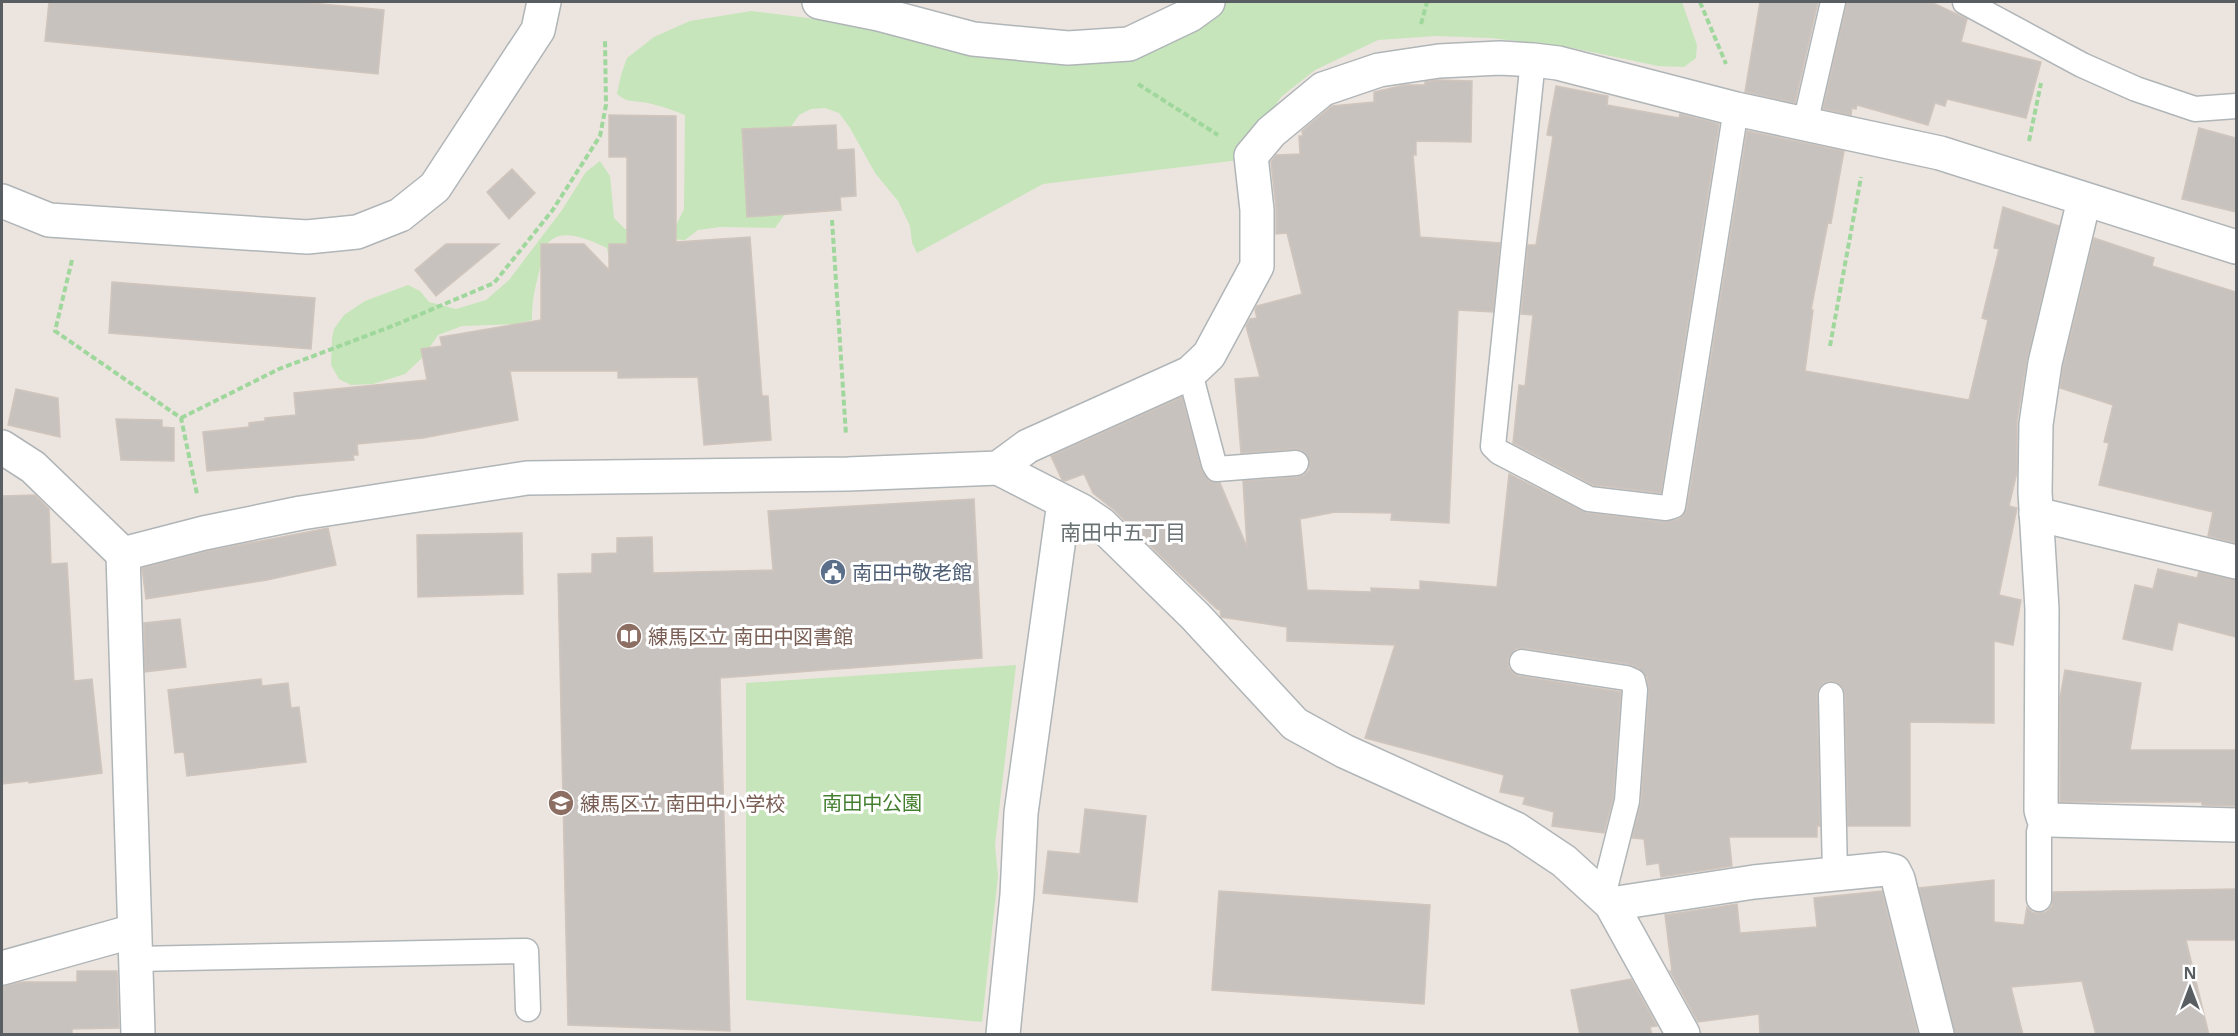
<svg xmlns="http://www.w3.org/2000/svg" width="2238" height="1036" font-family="'Open Sans','Noto Sans JP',sans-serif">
	<rect width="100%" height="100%" fill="#ece5df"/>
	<!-- green -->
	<g fill="#c6e5ba">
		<path d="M 1226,2 L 1682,2 L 1697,45 L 1696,58 L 1684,67 L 1658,66 L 1563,46 L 1490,38 L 1436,36 L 1378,40 L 1315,70 L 1281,97 L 1239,160 L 1043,184 L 917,253 L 912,243 L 910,226 L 898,201 L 875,173 L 850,128 L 839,113 L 825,108 L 811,109 L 799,115 L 788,131 L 785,214 L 775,228 L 720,227 L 698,230 L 685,240 L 668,239 L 611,270 L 607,248 C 589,240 555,223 544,250 C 542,255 541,263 540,268 C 535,289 532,298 532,320 L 515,324 L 462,326 L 438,335 L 423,357 L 405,374 L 373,384 L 351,385 L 339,379 L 331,365 L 332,338 L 334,329 L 344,315 L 365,301 L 408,285 L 420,291 L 429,302 L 456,309 L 486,300 L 509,280 L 562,210 L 586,172 L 600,161 L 610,176 L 614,218 L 625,229 L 655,230 L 676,225 L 684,209 L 685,115 C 673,110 661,106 648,103 C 634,100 629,104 617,94 L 621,75 L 627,58 L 654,37 L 690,21 L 751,11 L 808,18 L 945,44 L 1190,33 Z"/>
		<path d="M 1016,665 L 995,845 L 998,876 L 982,1022 L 746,1000 L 746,683 Z"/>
	</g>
	<!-- building -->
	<g fill="#c8c2be" stroke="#d0c5bd" stroke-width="1.5">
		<path d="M 49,2 L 301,2 L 384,10 L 378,74 L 45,41 Z"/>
		<path d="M 1760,2 L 1818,2 L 1795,103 L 1745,92 Z"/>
		<path d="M 1847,2 L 1931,2 L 1967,19 L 1961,42 L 2041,62 L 2026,118 L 1947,99 L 1945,106 L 1935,103 L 1928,125 L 1857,105 L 1856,109 L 1852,108 L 1851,115 L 1823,109 Z"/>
		<path d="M 1438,80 L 1472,81 L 1471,142 L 1416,141 L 1416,155 L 1413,155 L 1420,237 L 1500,243 L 1493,312 L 1458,310 L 1449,523 L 1391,520 L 1392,513 L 1335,512 L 1300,519 L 1307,590 L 1371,592 L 1371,588 L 1420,590 L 1420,581 L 1497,587 L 1509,474 L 1587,513 L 1665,522 L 1677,520 L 1683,516 L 1687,508 L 1747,131 L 1844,151 L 1831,223 L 1828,222 L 1811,310 L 1813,310 L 1805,371 L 1969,400 L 1988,320 L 1982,318 L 1999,249 L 1994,248 L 2003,207 L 2059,226 L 2027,359 L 2017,421 L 2017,472 L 2009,506 L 2017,508 L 1999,595 L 2021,600 L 2013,645 L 1994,641 L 1994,723 L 1910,722 L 1910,826 L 1848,826 L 1845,695 L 1843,688 L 1838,683 L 1830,681 L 1823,683 L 1819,688 L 1817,695 L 1820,826 L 1817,826 L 1817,837 L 1729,837 L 1732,866 L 1661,877 L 1659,863 L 1647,865 L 1644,839 L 1632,838 L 1641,802 L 1649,691 L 1647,677 L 1639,668 L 1628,664 L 1524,648 L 1516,649 L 1511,654 L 1508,660 L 1509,668 L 1514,673 L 1519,676 L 1621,692 L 1613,799 L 1604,833 L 1552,826 L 1554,812 L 1523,804 L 1525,797 L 1500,792 L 1504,775 L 1365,738 L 1395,645 L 1287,641 L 1287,627 L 1221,617 L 1220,610 L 1217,609 L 1171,566 L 1114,510 L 1093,493 L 1084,474 L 1065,481 L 1062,480 L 1051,456 L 1182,397 L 1202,471 L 1210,481 L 1220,483 L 1247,547 L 1243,481 L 1298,477 L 1304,475 L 1309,470 L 1310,463 L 1307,455 L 1302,450 L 1296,449 L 1241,453 L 1235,379 L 1260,377 L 1246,326 L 1250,319 L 1257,318 L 1255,310 L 1257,306 L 1302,294 L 1287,233 L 1276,234 L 1276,208 L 1271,162 L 1276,155 L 1300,154 L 1299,136 L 1303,136 L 1302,131 L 1332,106 L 1374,102 L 1374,92 L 1404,85 L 1425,85 L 1425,82 Z"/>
		<path d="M 1556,86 L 1608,96 L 1607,105 L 1679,118 L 1680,114 L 1719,124 L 1661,493 L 1593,485 L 1513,443 L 1519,385 L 1525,386 L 1533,315 L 1521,314 L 1528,245 L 1536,245 L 1553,136 L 1547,135 Z"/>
		<path d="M 609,115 L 676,116 L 676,242 L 750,237 L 762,396 L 768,396 L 771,440 L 704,445 L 698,377 L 618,378 L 618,371 L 510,371 L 518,420 L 423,438 L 357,444 L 358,455 L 353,455 L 354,460 L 207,471 L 203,432 L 249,427 L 249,423 L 265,421 L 265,418 L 296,415 L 294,393 L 427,380 L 421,349 L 442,346 L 440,337 L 541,320 L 541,244 L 584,244 L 609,270 L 609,244 L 627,244 L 627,157 L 609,157 Z"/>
		<path d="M 836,125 L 837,150 L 854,149 L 856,196 L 840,197 L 841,210 L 747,217 L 742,129 Z"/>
		<path d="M 2199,128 L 2236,138 L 2236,212 L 2182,199 Z"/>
		<path d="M 512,169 L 535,193 L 509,219 L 487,192 Z"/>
		<path d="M 2094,238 L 2154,258 L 2152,266 L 2236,292 L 2236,543 L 2208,536 L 2213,512 L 2099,485 L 2109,443 L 2104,442 L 2113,405 L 2060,388 L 2063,367 Z"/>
		<path d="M 446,244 L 499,244 L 436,296 L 415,270 Z"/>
		<path d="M 112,282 L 315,298 L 311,349 L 109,333 Z"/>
		<path d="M 16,389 L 58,398 L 60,437 L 8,425 Z"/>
		<path d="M 116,419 L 162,420 L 162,427 L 174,428 L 174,461 L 121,460 Z"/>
		<path d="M 35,495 L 49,509 L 51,564 L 67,563 L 74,681 L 92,679 L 102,773 L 29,783 L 29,781 L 2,784 L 2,496 Z"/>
		<path d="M 974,499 L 982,658 L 720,678 L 730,1031 L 568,1025 L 558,574 L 592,573 L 592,554 L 617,553 L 617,538 L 652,537 L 653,573 L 773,570 L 768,511 Z"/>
		<path d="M 328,528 L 336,565 L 267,580 L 146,599 L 142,568 L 208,551 Z"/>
		<path d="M 522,533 L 523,594 L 418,597 L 417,535 Z"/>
		<path d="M 2158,569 L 2197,578 L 2199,572 L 2236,580 L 2236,637 L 2178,622 L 2172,650 L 2123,639 L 2135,585 L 2153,589 Z"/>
		<path d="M 180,619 L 186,667 L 145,672 L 144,623 Z"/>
		<path d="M 2065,670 L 2141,683 L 2130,750 L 2236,750 L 2236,806 L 2202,805 L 2202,802 L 2060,802 L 2060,698 Z"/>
		<path d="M 261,679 L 262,686 L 288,683 L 291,708 L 299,707 L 306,762 L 187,776 L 184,752 L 175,753 L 168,690 Z"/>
		<path d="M 1085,809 L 1146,816 L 1137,902 L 1043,893 L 1048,851 L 1080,854 Z"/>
		<path d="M 1994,880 L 1994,922 L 2024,925 L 2027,907 L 2032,912 L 2038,913 L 2046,912 L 2052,906 L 2053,892 L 2236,889 L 2236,940 L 2186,940 L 2209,1035 L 2096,1035 L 2082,981 L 2011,987 L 2023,1035 L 1955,1035 L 1919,888 Z"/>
		<path d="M 1219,891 L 1430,905 L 1424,1004 L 1212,990 Z"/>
		<path d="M 1882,891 L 1918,1035 L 1760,1035 L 1759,1014 L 1698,1022 L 1670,971 L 1672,971 L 1665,915 L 1737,904 L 1740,933 L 1817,927 L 1814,898 Z"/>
		<path d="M 77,971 L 117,971 L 119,1028 L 72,1029 L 72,1035 L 2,1035 L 2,986 L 23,982 L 77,982 Z"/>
		<path d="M 1631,979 L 1657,1026 L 1650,1027 L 1652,1035 L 1580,1035 L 1571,990 Z"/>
	</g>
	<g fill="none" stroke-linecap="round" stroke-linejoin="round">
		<!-- lane casing -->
		<g stroke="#b0b5b8" stroke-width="27">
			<g id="lane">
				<path d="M 1965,2 L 2082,65 L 2136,89 L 2195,109 L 2236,106"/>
				<path d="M 1533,60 L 1493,446 L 1499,452 L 1589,499 L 1666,508 L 1673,506 L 1736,109"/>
				<path d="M 1805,124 L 1833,2"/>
				<path d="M 1190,373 L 1214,464 L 1217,469 L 1296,463"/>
				<path d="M 1522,662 L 1626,678 L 1633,681 L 1635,690 L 1627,801 L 1603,896"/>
				<path d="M 1831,695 L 1835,874"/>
				<path d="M 2039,899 L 2039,832 L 2043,817"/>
				<path d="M 135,959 L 526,951 L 528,1009"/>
			</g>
		</g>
		<!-- street casing -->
		<g stroke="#b0b5b8" stroke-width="36">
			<g id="street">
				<path d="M 819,2 L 879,14 L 973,39 L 1068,48 L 1129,44 L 1190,15 L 1208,2"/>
				<path d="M 2084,200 L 2045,363 L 2036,424 L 2035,492 L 2042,609 L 2041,810 L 2043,817 L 2050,820 L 2236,825"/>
				<path d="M 2,201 L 49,220 L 307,237 L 357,232 L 400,215 L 435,187 L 538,30 L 544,2"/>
				<path d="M 2,447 L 33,467 L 123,554"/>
				<path d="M 998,468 L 1082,511 L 1101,524 L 1196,617 L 1295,724 L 1344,751 L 1516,829 L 1564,861 L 1611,904 L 1683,1034"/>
				<path d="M 2036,514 L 2236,562"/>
				<path d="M 1611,904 L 1754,882 L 1885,869 L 1894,871 L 1898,879 L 1937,1034"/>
				<path d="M 2,968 L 134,931"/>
				<path d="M 138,1034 L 123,554 L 204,533 L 301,513 L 527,478 L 848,474 L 998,468 L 1028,446 L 1190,373 L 1209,355 L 1257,266 L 1257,210 L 1251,156 L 1271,132 L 1323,89 L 1379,70 L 1439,61 L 1500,58 L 1533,60 L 1558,63 L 1736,109 L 1940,153 L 2236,247"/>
				<path d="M 1003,1034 L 1017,895 L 1021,813 L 1064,502"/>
			</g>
		</g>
		<!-- path -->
		<g stroke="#9fd79d" stroke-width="4" stroke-dasharray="6 3" stroke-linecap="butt">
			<path d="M 1700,2 L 1726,64"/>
			<path d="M 1421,24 L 1427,2"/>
			<path d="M 1138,84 L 1218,135"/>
			<path d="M 2029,141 L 2041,83"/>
			<path d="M 832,220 L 846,435"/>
			<path d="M 72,260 L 55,331 L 181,418 L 197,494"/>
			<path d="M 1830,346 L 1861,177"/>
			<path d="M 181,418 L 279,369 L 395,325 L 494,283 L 552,211 L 600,136 L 606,105 L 605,39"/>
		</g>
		<!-- lane -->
		<use href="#lane" stroke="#fff" stroke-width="24"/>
		<!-- street -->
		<use href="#street" stroke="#fff" stroke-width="33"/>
	</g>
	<!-- icons -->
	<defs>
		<g id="civic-disc" transform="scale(1.35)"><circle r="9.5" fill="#5c6f8a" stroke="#fff"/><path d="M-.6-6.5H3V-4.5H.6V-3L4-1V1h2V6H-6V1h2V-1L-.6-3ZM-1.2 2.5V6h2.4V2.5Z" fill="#fff"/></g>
		<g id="library-disc" transform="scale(1.35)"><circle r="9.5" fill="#8d6e63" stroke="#fff"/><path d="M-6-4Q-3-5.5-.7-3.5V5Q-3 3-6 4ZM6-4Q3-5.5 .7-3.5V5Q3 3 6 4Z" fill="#fff"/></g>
		<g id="school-disc" transform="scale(1.35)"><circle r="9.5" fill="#8d6e63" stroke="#fff"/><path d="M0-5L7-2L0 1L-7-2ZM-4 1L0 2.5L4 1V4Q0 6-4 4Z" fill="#fff"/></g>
	</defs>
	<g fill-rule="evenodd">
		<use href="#civic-disc" x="833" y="572"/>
		<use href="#library-disc" x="629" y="636"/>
		<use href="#school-disc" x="561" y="803"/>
	</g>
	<g text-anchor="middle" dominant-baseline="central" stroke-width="6" stroke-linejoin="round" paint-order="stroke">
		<!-- service labels -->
		<g font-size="20" fill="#4e5e75" stroke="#fff" text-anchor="start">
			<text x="852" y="572">南田中敬老館</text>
		</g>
		<!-- education labels -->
		<g font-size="20" fill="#785e54" stroke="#fff" text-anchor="start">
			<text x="648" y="636">練馬区立 南田中図書館</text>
			<text x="580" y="803">練馬区立 南田中小学校</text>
		</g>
		<!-- park labels -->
		<g font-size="20" fill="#447f30" stroke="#fff">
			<text x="872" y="802">南田中公園</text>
		</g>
		<!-- neighbourhood labels -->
		<g font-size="21" fill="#697173" stroke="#fff">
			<text x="1123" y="532">南田中五丁目</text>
		</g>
	</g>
	<!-- border -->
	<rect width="2238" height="1036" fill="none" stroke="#585e61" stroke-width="6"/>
	<!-- north arrow -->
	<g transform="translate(2190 988)" stroke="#ffffff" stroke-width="4.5" paint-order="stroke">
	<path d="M0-4.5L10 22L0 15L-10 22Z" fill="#585e61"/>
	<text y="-9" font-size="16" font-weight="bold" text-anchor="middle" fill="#585e61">N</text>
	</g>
</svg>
